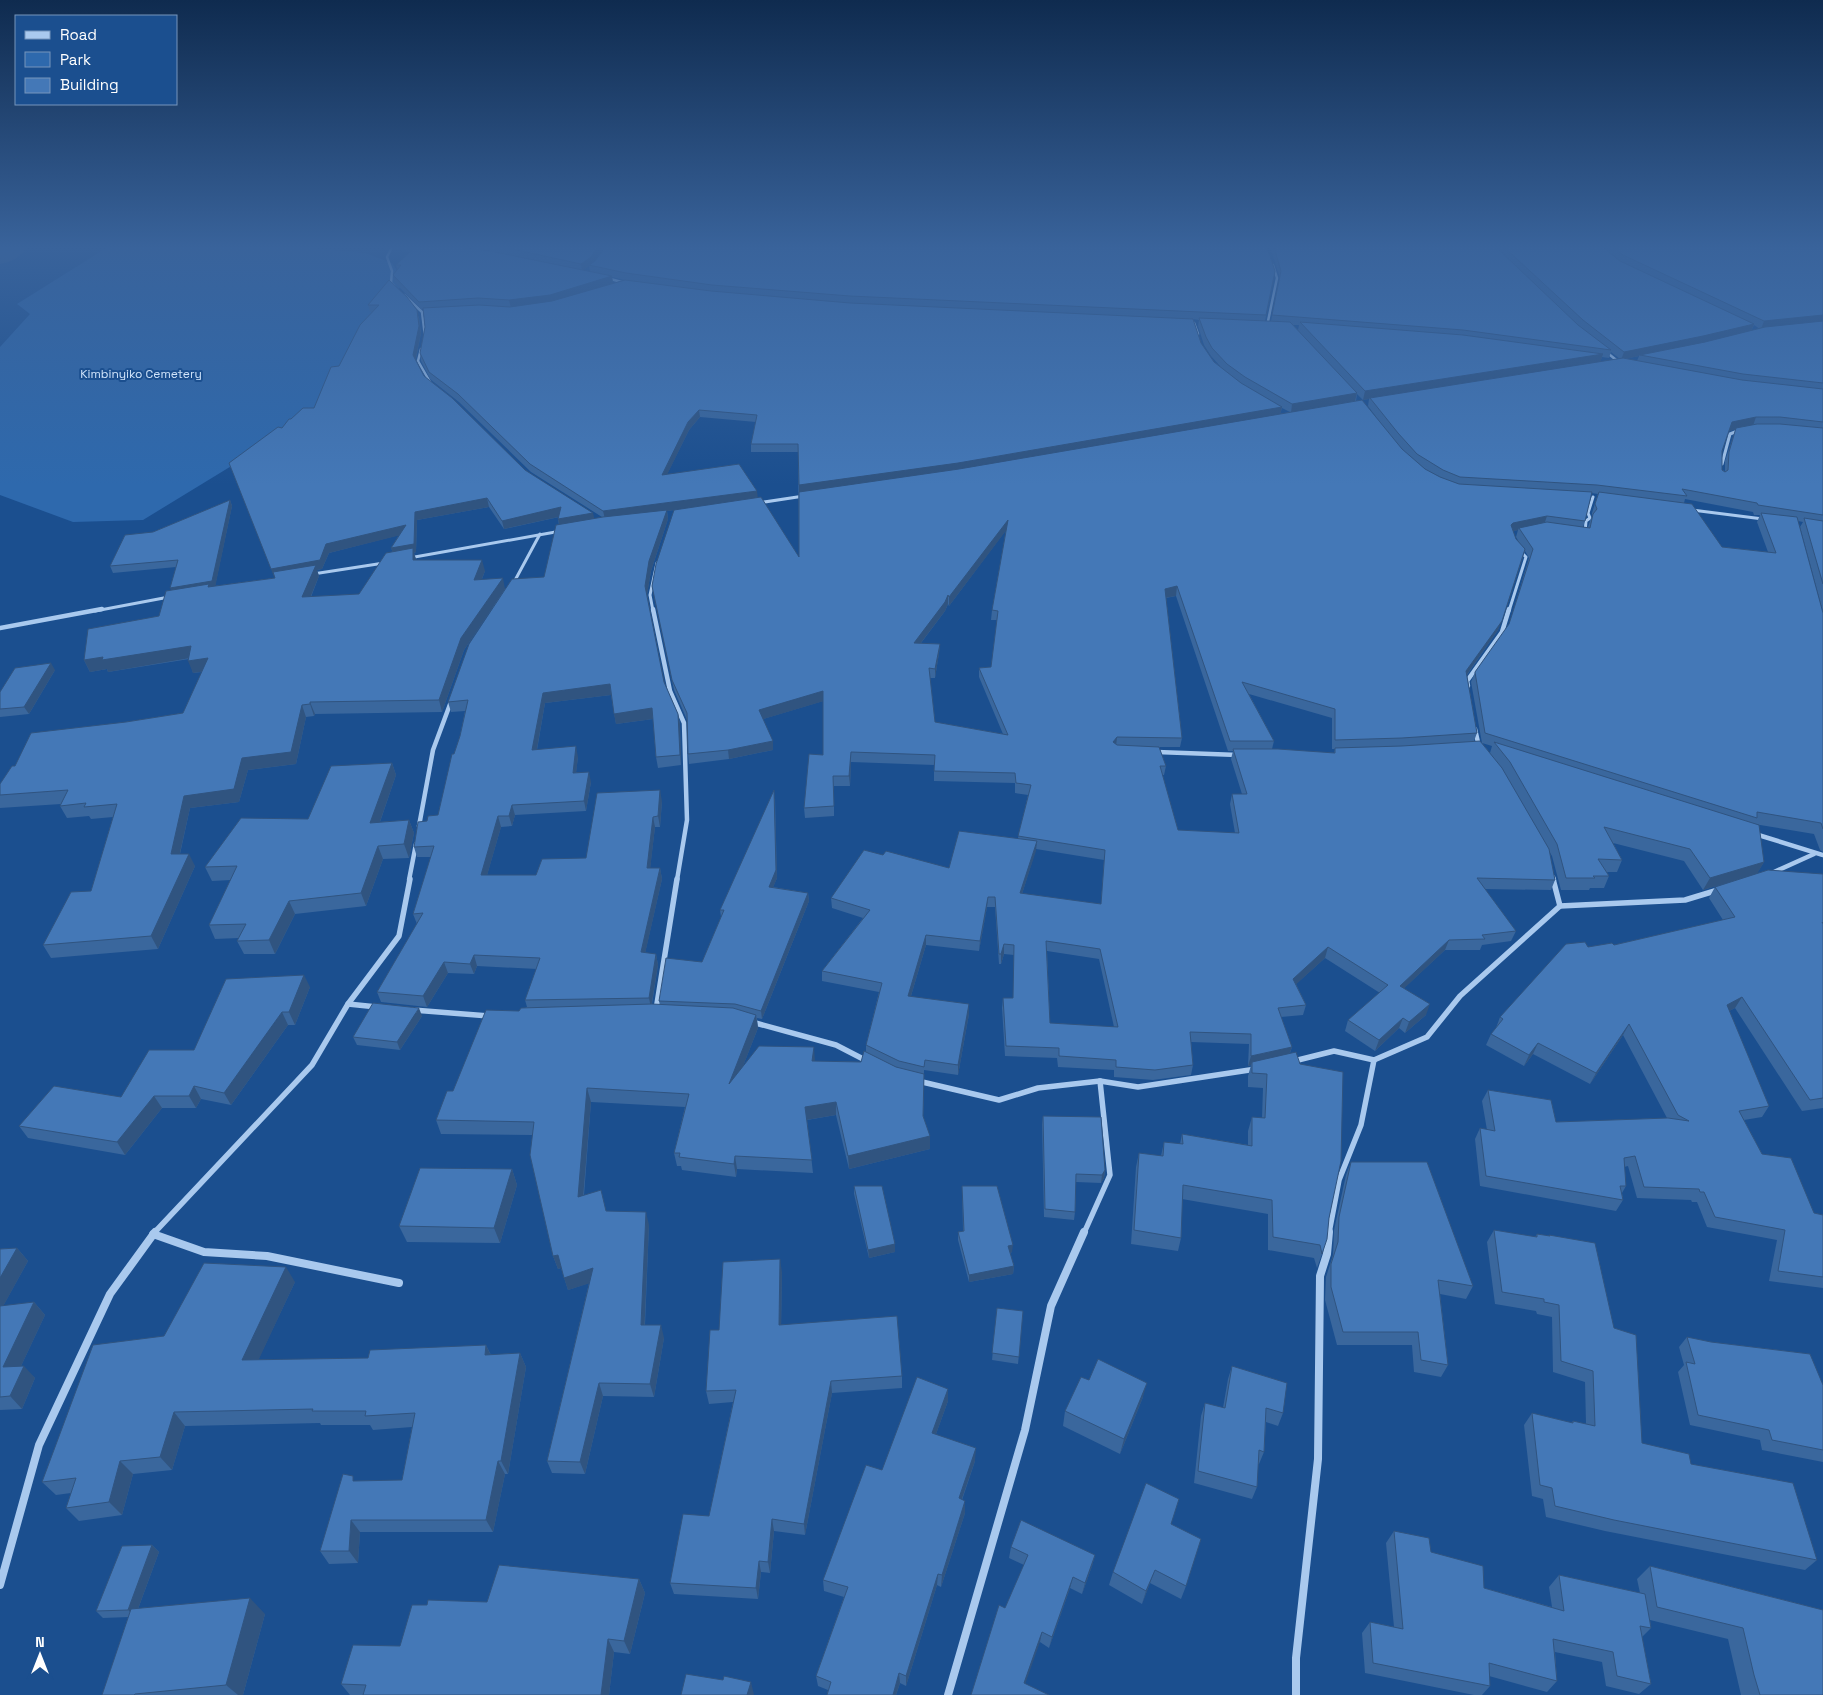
<svg xmlns="http://www.w3.org/2000/svg" width="1823" height="1695" font-family="'Space Grotesk',sans-serif">
	<rect width="100%" height="100%" fill="#1b4f8f"/>
	<!-- green -->
	<path fill="#2e69ad" d="M 108,247 L 297,247 L 365,253 L 392,263 L 404,281 L 318,413 L 143,520 L 73,522 L 0,495 L 0,347 L 30,314 L 17,304 Z"/>
	<g fill="none" stroke-linecap="round" stroke-linejoin="round">
		<!-- river -->
		<path fill="#3c6290" fill-rule="evenodd" d="M 0,247 L 27,247 C 21,257 11,262 0,264 Z"/>
		<!-- street-far4 -->
		<g stroke="#a9c9ee" stroke-width="2.5">
			<path d="M 392,247 L 387,257 L 392,271 L 391,283 L 394,286"/>
			<path d="M 607,278 L 625,283"/>
			<path d="M 404,295 L 422,312 L 425,336"/>
			<path d="M 1194,323 L 1198,334"/>
			<path d="M 1267,326 L 1277,278 L 1273,265"/>
			<path d="M 421,349 L 418,361 L 430,382"/>
			<path d="M 1605,351 L 1620,363"/>
		</g>
		<!-- street-far3 -->
		<g stroke="#a9c9ee" stroke-width="3">
			<path d="M 1722,464 L 1730,434 L 1740,430"/>
			<path d="M 758,503 L 804,496"/>
			<path d="M 1692,510 L 1763,519"/>
			<path d="M 1585,533 L 1586,521 L 1590,518 L 1588,513 L 1593,497"/>
			<path d="M 409,558 L 561,531"/>
			<path d="M 313,574 L 384,563"/>
			<path d="M 513,584 L 540,534"/>
			<path d="M 95,611 L 169,597"/>
			<path d="M 653,611 L 650,595 L 657,563"/>
			<path d="M 1509,611 L 1526,557 L 1519,550"/>
		</g>
		<!-- street-far2 -->
		<g stroke="#a9c9ee" stroke-width="4.5">
			<path d="M 653,609 L 670,691 L 684,723 L 687,820 L 677,880"/>
			<path d="M 0,628 L 102,609"/>
			<path d="M 1468,686 L 1467,681 L 1502,632 L 1509,609"/>
			<path d="M 1475,729 L 1479,747"/>
			<path d="M 1157,752 L 1238,755"/>
			<path d="M 419,826 L 433,750 L 452,699"/>
			<path d="M 1755,834 L 1823,855"/>
			<path d="M 1774,872 L 1814,854"/>
			<path d="M 1553,877 L 1554,880"/>
			<path d="M 409,880 L 416,844"/>
		</g>
		<!-- street-far1 -->
		<g stroke="#a9c9ee" stroke-width="5.5">
			<path d="M 1560,906 L 1685,900 L 1718,890"/>
			<path d="M 348,1004 L 377,1007"/>
			<path d="M 413,1010 L 489,1016"/>
			<path d="M 656,1010 L 677,879"/>
			<path d="M 752,1022 L 836,1045 L 867,1061"/>
			<path d="M 1294,1061 L 1334,1051 L 1374,1060 L 1427,1037 L 1460,996 L 1560,906 L 1553,879"/>
			<path d="M 918,1081 L 999,1100 L 1038,1088 L 1100,1081 L 1138,1087 L 1256,1069"/>
			<path d="M 154,1233 L 312,1065 L 348,1004 L 399,936 L 410,879"/>
			<path d="M 1084,1233 L 1110,1175 L 1100,1081"/>
			<path d="M 1329,1233 L 1339,1180 L 1361,1125 L 1374,1060"/>
		</g>
		<!-- street -->
		<g stroke="#a9c9ee" stroke-width="8">
			<path d="M 153,1234 L 204,1252 L 267,1256 L 399,1283"/>
			<path d="M 0,1585 L 39,1445 L 110,1294 L 155,1232"/>
			<path d="M 948,1695 L 1025,1430 L 1051,1306 L 1084,1232"/>
			<path d="M 1296,1695 L 1296,1658 L 1318,1459 L 1320,1276 L 1327,1254 L 1329,1232"/>
		</g>
	</g>
	<!-- wall -->
	<g fill="#3a679d" fill-rule="evenodd">
		<path d="M 371,247 L 388,247 L 388,249 Z"/>
		<path d="M 394,247 L 604,247 L 592,263 L 1275,271 L 1265,321 L 1271,321 L 1280,278 L 1270,247 L 1823,247 L 1823,612 L 1800,527 L 1803,522 L 1798,521 L 1823,613 L 1823,852 L 1820,850 L 1814,834 L 1754,824 L 1764,862 L 1757,873 L 1823,874 L 1823,1108 L 1802,1111 L 1735,1008 L 1729,1011 L 1769,1106 L 1762,1117 L 1744,1120 L 1762,1154 L 1814,1213 L 1823,1215 L 1823,1288 L 1769,1281 L 1777,1240 L 1707,1227 L 1697,1202 L 1692,1202 L 1691,1200 L 1637,1198 L 1628,1166 L 1624,1167 L 1626,1186 L 1622,1193 L 1623,1200 L 1616,1211 L 1480,1186 L 1475,1139 L 1480,1128 L 1487,1130 L 1482,1101 L 1488,1090 L 1556,1122 L 1667,1118 L 1623,1035 L 1590,1084 L 1533,1054 L 1524,1066 L 1486,1045 L 1491,1034 L 1496,1028 L 1500,1017 L 1588,947 L 1614,945 L 1723,920 L 1709,898 L 1715,887 L 1752,875 L 1703,890 L 1684,861 L 1613,843 L 1622,860 L 1617,872 L 1607,872 L 1609,876 L 1604,888 L 1590,888 L 1589,890 L 1561,890 L 1552,856 L 1549,851 L 1555,880 L 1551,890 L 1484,889 L 1516,931 L 1511,941 L 1482,945 L 1480,950 L 1445,950 L 1404,988 L 1426,1015 L 1405,1033 L 1399,1028 L 1375,1051 L 1345,1031 L 1348,1020 L 1380,993 L 1325,958 L 1296,984 L 1306,1005 L 1303,1015 L 1281,1017 L 1292,1047 L 1290,1053 L 1329,1218 L 1322,1254 L 1317,1268 L 1314,1258 L 1268,1250 L 1268,1214 L 1182,1199 L 1181,1238 L 1178,1251 L 1131,1244 L 1136,1167 L 1139,1153 L 1161,1156 L 1164,1142 L 1180,1144 L 1182,1134 L 1248,1145 L 1248,1131 L 1252,1117 L 1262,1118 L 1263,1088 L 1248,1087 L 1248,1076 L 1251,1065 L 1248,1066 L 1249,1044 L 1191,1042 L 1193,1065 L 1191,1075 L 1153,1080 L 1114,1077 L 1114,1070 L 1058,1067 L 1057,1058 L 1005,1056 L 1002,1008 L 1003,998 L 1013,998 L 1014,955 L 1004,954 L 1001,964 L 999,964 L 995,907 L 987,907 L 979,951 L 926,945 L 911,996 L 969,1014 L 958,1075 L 924,1070 L 923,1116 L 930,1149 L 849,1169 L 836,1115 L 807,1120 L 813,1173 L 737,1169 L 736,1177 L 682,1170 L 681,1166 L 677,1166 L 674,1153 L 685,1107 L 591,1102 L 584,1195 L 607,1211 L 649,1225 L 645,1325 L 664,1338 L 654,1397 L 603,1396 L 585,1474 L 552,1473 L 547,1461 L 589,1283 L 568,1290 L 561,1268 L 558,1269 L 553,1256 L 532,1135 L 441,1134 L 436,1120 L 453,1091 L 519,1011 L 527,1007 L 525,1000 L 537,969 L 477,966 L 474,974 L 448,973 L 427,1007 L 381,1002 L 377,992 L 417,924 L 413,914 L 431,857 L 417,857 L 414,847 L 427,821 L 438,815 L 454,754 L 460,736 L 465,711 L 451,712 L 448,702 L 493,607 L 464,650 L 442,712 L 315,714 L 314,716 L 306,717 L 296,764 L 248,770 L 239,802 L 190,808 L 180,854 L 195,866 L 158,949 L 51,958 L 43,945 L 91,891 L 113,817 L 91,819 L 89,816 L 67,818 L 60,806 L 61,804 L 0,808 L 0,784 L 15,766 L 126,722 L 183,713 L 202,672 L 193,673 L 189,659 L 108,672 L 107,669 L 90,672 L 84,660 L 159,616 L 171,590 L 176,567 L 113,573 L 110,566 L 153,532 L 230,500 L 232,506 L 215,586 L 275,578 L 229,463 L 282,428 L 291,419 L 314,408 L 372,312 L 370,312 L 368,305 L 389,280 L 419,317 L 421,333 L 416,359 L 424,376 L 525,470 L 594,519 L 602,517 L 531,472 L 459,402 L 430,379 L 421,361 L 420,353 L 425,327 L 423,309 L 421,309 L 394,282 L 393,275 L 397,270 L 396,265 L 410,251 L 394,250 ZM 589,265 L 590,272 L 583,270 ZM 612,277 L 625,280 L 613,283 ZM 1193,319 L 1199,320 L 1198,326 L 1204,345 L 1211,356 L 1220,366 L 1214,362 L 1201,343 ZM 1293,325 L 1299,325 L 1298,330 ZM 1754,325 L 1760,329 L 1751,331 ZM 1611,352 L 1620,359 L 1600,362 L 1602,357 L 1609,358 ZM 1639,356 L 1637,361 L 1626,359 L 1629,358 ZM 1357,394 L 1363,400 L 1369,399 L 1368,406 L 1385,429 L 1356,401 ZM 1282,408 L 1290,412 L 1280,414 ZM 700,417 L 756,422 L 751,444 L 751,452 L 798,452 L 799,557 L 757,498 L 757,491 L 667,474 L 689,430 ZM 1736,429 L 1733,437 L 1725,461 L 1725,471 L 1722,470 L 1722,451 L 1729,431 ZM 1591,493 L 1598,494 L 1592,513 L 1592,515 L 1588,527 L 1583,527 L 1585,521 ZM 1685,499 L 1753,512 L 1754,515 L 1760,515 L 1757,522 L 1768,552 L 1722,547 L 1684,503 ZM 489,507 L 504,529 L 559,517 L 558,519 L 559,525 L 544,577 L 505,589 L 482,579 L 485,571 L 416,560 L 414,553 L 416,552 L 417,520 ZM 674,510 L 652,586 L 674,690 L 687,720 L 688,754 L 689,764 L 729,759 L 773,750 L 763,719 L 823,701 L 823,755 L 804,808 L 805,818 L 834,816 L 834,786 L 850,786 L 851,762 L 934,765 L 934,781 L 1015,783 L 1015,793 L 1028,795 L 1018,838 L 949,868 L 883,855 L 831,898 L 832,908 L 863,918 L 822,971 L 822,981 L 879,992 L 866,1045 L 866,1053 L 861,1062 L 815,1061 L 743,1066 L 758,1028 L 757,1018 L 762,1019 L 809,901 L 808,893 L 773,887 L 777,878 L 775,798 L 720,910 L 721,917 L 702,962 L 659,1001 L 660,1005 L 652,1004 L 658,965 L 656,954 L 645,953 L 662,879 L 660,868 L 650,868 L 655,827 L 660,827 L 662,801 L 586,858 L 536,875 L 487,875 L 501,827 L 512,826 L 515,815 L 586,811 L 591,782 L 576,772 L 578,757 L 537,750 L 545,703 L 611,695 L 616,724 L 653,719 L 656,757 L 658,768 L 681,765 L 680,724 L 678,714 L 664,682 L 647,594 L 651,571 L 668,519 L 667,511 ZM 1006,530 L 992,610 L 991,620 L 997,620 L 991,667 L 979,668 L 979,677 L 1003,734 L 935,722 L 930,678 L 935,678 L 939,653 L 940,644 L 921,643 L 945,611 L 948,604 L 949,606 ZM 1518,530 L 1516,537 L 1519,542 L 1516,539 L 1513,531 ZM 399,535 L 391,548 L 393,552 L 359,594 L 311,597 L 319,576 L 317,570 L 322,569 L 329,553 ZM 1525,551 L 1529,558 L 1509,625 L 1475,672 L 1471,682 L 1482,743 L 1474,741 L 1477,733 L 1467,675 L 1498,630 ZM 1176,596 L 1228,751 L 1233,751 L 1231,759 L 1242,794 L 1232,794 L 1230,804 L 1235,833 L 1178,830 L 1162,775 L 1164,775 L 1166,766 L 1159,747 L 1180,747 L 1182,738 L 1166,598 ZM 1249,694 L 1332,718 L 1332,749 L 1335,749 L 1334,753 L 1272,749 L 1274,741 ZM 1482,743 L 1492,746 L 1490,753 ZM 1036,849 L 1104,860 L 1101,904 L 1022,894 ZM 1047,951 L 1099,959 L 1114,1027 L 1050,1023 Z"/>
		<path d="M 55,670 L 29,714 L 0,717 L 0,692 Z"/>
		<path d="M 392,763 L 396,775 L 380,822 L 409,820 L 414,833 L 409,858 L 383,859 L 366,906 L 295,914 L 275,954 L 244,954 L 237,941 L 239,938 L 215,939 L 209,925 L 231,880 L 212,881 L 205,867 L 308,819 Z"/>
		<path d="M 310,987 L 295,1025 L 288,1025 L 231,1105 L 201,1099 L 196,1108 L 162,1108 L 125,1155 L 28,1138 L 19,1126 L 121,1097 L 194,1050 Z"/>
		<path d="M 422,1016 L 400,1050 L 357,1045 L 353,1037 Z"/>
		<path d="M 1043,1116 L 1105,1170 L 1104,1178 L 1101,1183 L 1076,1182 L 1075,1212 L 1074,1220 L 1044,1217 L 1042,1124 Z"/>
		<path d="M 1351,1162 L 1473,1286 L 1466,1299 L 1440,1294 L 1448,1365 L 1441,1377 L 1414,1372 L 1412,1345 L 1337,1345 L 1325,1300 L 1326,1277 L 1333,1255 L 1334,1230 L 1346,1175 Z"/>
		<path d="M 512,1169 L 517,1185 L 500,1243 L 407,1242 L 399,1226 Z"/>
		<path d="M 854,1186 L 895,1252 L 869,1258 L 854,1194 Z"/>
		<path d="M 962,1186 L 1012,1252 L 1010,1253 L 1014,1266 L 1013,1274 L 969,1282 L 958,1240 L 958,1232 L 963,1231 Z"/>
		<path d="M 1494,1230 L 1535,1237 L 1537,1234 L 1549,1236 L 1549,1235 L 1614,1328 L 1642,1443 L 1691,1464 L 1817,1560 L 1805,1570 L 1605,1531 L 1546,1517 L 1543,1499 L 1532,1496 L 1524,1425 L 1532,1413 L 1571,1423 L 1573,1421 L 1586,1424 L 1585,1382 L 1553,1372 L 1552,1317 L 1537,1314 L 1536,1311 L 1495,1304 L 1487,1242 Z"/>
		<path d="M 17,1248 L 28,1261 L 3,1306 L 34,1302 L 45,1315 L 21,1366 L 35,1378 L 22,1409 L 0,1410 L 0,1249 Z"/>
		<path d="M 782,1272 L 781,1325 L 902,1376 L 902,1388 L 832,1393 L 805,1535 L 774,1531 L 770,1573 L 761,1572 L 758,1599 L 674,1594 L 670,1583 L 709,1516 L 733,1402 L 709,1404 L 706,1391 L 719,1330 Z"/>
		<path d="M 295,1282 L 258,1360 L 368,1358 L 486,1345 L 491,1355 L 520,1353 L 526,1367 L 508,1474 L 505,1474 L 493,1532 L 360,1532 L 358,1563 L 329,1564 L 320,1551 L 356,1481 L 402,1480 L 412,1427 L 373,1430 L 370,1425 L 321,1425 L 320,1423 L 185,1426 L 172,1470 L 133,1474 L 122,1515 L 79,1521 L 66,1508 L 71,1493 L 56,1495 L 42,1482 L 164,1336 Z"/>
		<path d="M 997,1308 L 1023,1311 L 1018,1364 L 992,1360 Z"/>
		<path d="M 1687,1337 L 1823,1385 L 1823,1462 L 1762,1450 L 1760,1440 L 1690,1425 L 1678,1372 L 1684,1365 L 1679,1347 Z"/>
		<path d="M 1232,1366 L 1283,1413 L 1278,1426 L 1266,1422 L 1264,1452 L 1259,1464 L 1258,1464 L 1257,1487 L 1252,1499 L 1194,1483 L 1201,1416 L 1205,1403 L 1223,1408 L 1228,1379 Z"/>
		<path d="M 1089,1380 L 1143,1397 L 1120,1454 L 1063,1426 L 1065,1411 Z"/>
		<path d="M 948,1389 L 948,1401 L 936,1434 L 975,1461 L 962,1500 L 965,1513 L 941,1587 L 937,1585 L 906,1686 L 900,1683 L 896,1695 L 827,1695 L 828,1690 L 818,1686 L 816,1676 L 844,1597 L 824,1591 L 823,1580 L 882,1470 Z"/>
		<path d="M 1171,1524 L 1186,1586 L 1181,1599 L 1150,1583 L 1142,1604 L 1109,1585 L 1113,1572 Z"/>
		<path d="M 1394,1531 L 1431,1552 L 1484,1588 L 1552,1607 L 1549,1587 L 1559,1575 L 1640,1593 L 1637,1579 L 1650,1566 L 1823,1610 L 1823,1695 L 1741,1695 L 1728,1639 L 1650,1620 L 1651,1628 L 1642,1637 L 1651,1684 L 1639,1694 L 1606,1686 L 1602,1662 L 1555,1652 L 1557,1681 L 1547,1692 L 1489,1676 L 1490,1686 L 1482,1695 L 1474,1695 L 1365,1673 L 1362,1633 L 1370,1622 L 1394,1627 L 1386,1543 Z"/>
		<path d="M 152,1545 L 159,1552 L 138,1609 L 265,1614 L 243,1695 L 102,1695 L 129,1617 L 103,1618 L 96,1611 Z"/>
		<path d="M 1011,1547 L 1095,1555 L 1092,1566 L 1082,1594 L 1070,1588 L 1049,1648 L 1040,1642 L 971,1695 L 1005,1608 L 1024,1565 L 1009,1558 Z"/>
		<path d="M 639,1579 L 645,1593 L 630,1654 L 614,1652 L 609,1695 L 350,1695 L 341,1684 L 400,1646 L 427,1605 L 487,1602 Z"/>
	</g>
	<!-- shaded-wall -->
	<g fill="#305480">
		<path d="M 598,247 L 604,247 L 592,264 L 582,271 L 581,264 Z"/>
		<path d="M 612,276 L 613,284 L 551,302 L 511,308 L 509,300 Z"/>
		<path d="M 417,310 L 421,333 L 415,362 L 413,355 Z"/>
		<path d="M 1823,315 L 1823,323 L 1761,329 L 1764,321 Z"/>
		<path d="M 1754,324 L 1751,331 L 1700,344 L 1640,355 L 1639,356 L 1621,360 L 1624,352 Z"/>
		<path d="M 1603,354 L 1600,363 L 1370,398 L 1369,399 L 1363,400 L 1365,391 Z"/>
		<path d="M 1357,393 L 1355,401 L 1291,413 L 1292,404 Z"/>
		<path d="M 1282,407 L 1280,415 L 957,471 L 799,493 L 799,485 Z"/>
		<path d="M 699,410 L 700,417 L 689,430 L 663,483 L 662,475 L 688,422 Z"/>
		<path d="M 1756,417 L 1753,426 L 1729,431 L 1732,422 Z"/>
		<path d="M 757,491 L 758,499 L 667,511 L 668,519 L 651,571 L 647,595 L 605,519 L 603,511 Z"/>
		<path d="M 487,498 L 489,507 L 417,520 L 416,552 L 414,553 L 416,559 L 416,571 L 394,556 L 391,548 L 415,512 Z"/>
		<path d="M 230,500 L 232,506 L 215,588 L 173,595 L 170,588 Z"/>
		<path d="M 561,507 L 563,516 L 504,529 L 502,521 Z"/>
		<path d="M 593,513 L 595,521 L 560,527 L 558,519 Z"/>
		<path d="M 1547,516 L 1544,525 L 1519,528 L 1518,530 L 1510,532 L 1511,525 L 1513,523 Z"/>
		<path d="M 1008,520 L 1008,528 L 949,606 L 949,597 Z"/>
		<path d="M 406,525 L 409,533 L 329,553 L 322,569 L 317,570 L 319,576 L 306,608 L 274,577 L 271,569 L 326,544 Z"/>
		<path d="M 482,560 L 485,571 L 477,591 L 474,580 Z"/>
		<path d="M 503,578 L 505,589 L 464,650 L 442,712 L 439,700 L 461,638 Z"/>
		<path d="M 1177,586 L 1176,596 L 1164,598 L 1165,589 Z"/>
		<path d="M 948,595 L 948,604 L 945,611 L 914,652 L 914,643 Z"/>
		<path d="M 1502,621 L 1498,630 L 1463,680 L 1466,671 Z"/>
		<path d="M 940,644 L 939,653 L 935,678 L 935,669 Z"/>
		<path d="M 191,646 L 196,657 L 108,672 L 107,669 L 90,672 L 84,660 L 103,657 Z"/>
		<path d="M 208,658 L 213,670 L 193,673 L 188,661 Z"/>
		<path d="M 51,663 L 55,670 L 29,714 L 24,707 Z"/>
		<path d="M 610,684 L 611,695 L 545,703 L 535,760 L 532,750 L 543,693 Z"/>
		<path d="M 823,691 L 824,701 L 760,720 L 759,710 Z"/>
		<path d="M 310,702 L 315,714 L 314,716 L 310,704 Z"/>
		<path d="M 302,705 L 306,717 L 296,764 L 248,770 L 239,802 L 190,808 L 177,866 L 171,854 L 184,796 L 242,758 Z"/>
		<path d="M 652,708 L 653,719 L 616,724 L 614,714 Z"/>
		<path d="M 678,714 L 680,724 L 681,765 L 680,755 Z"/>
		<path d="M 1117,737 L 1116,747 L 1113,742 Z"/>
		<path d="M 773,741 L 773,750 L 729,759 L 728,750 Z"/>
		<path d="M 576,746 L 578,757 L 575,783 L 573,773 Z"/>
		<path d="M 851,752 L 851,762 L 850,786 L 849,776 Z"/>
		<path d="M 392,763 L 396,775 L 375,836 L 370,823 Z"/>
		<path d="M 589,772 L 591,782 L 586,811 L 584,801 Z"/>
		<path d="M 660,790 L 662,801 L 660,827 L 658,816 Z"/>
		<path d="M 774,790 L 777,878 L 770,895 L 769,887 Z"/>
		<path d="M 512,805 L 515,815 L 512,826 L 509,816 Z"/>
		<path d="M 498,816 L 501,827 L 484,886 L 481,875 Z"/>
		<path d="M 653,817 L 655,827 L 649,879 L 647,868 Z"/>
		<path d="M 409,820 L 414,833 L 409,858 L 404,844 Z"/>
		<path d="M 1037,841 L 1036,851 L 1019,903 L 1020,893 Z"/>
		<path d="M 378,846 L 383,859 L 366,906 L 361,893 Z"/>
		<path d="M 189,854 L 195,866 L 158,949 L 151,936 Z"/>
		<path d="M 1764,862 L 1757,874 L 1703,890 L 1710,878 Z"/>
		<path d="M 660,868 L 662,879 L 643,963 L 641,952 Z"/>
		<path d="M 808,893 L 809,901 L 762,1019 L 761,1011 Z"/>
		<path d="M 988,897 L 987,907 L 979,951 L 980,941 Z"/>
		<path d="M 289,901 L 295,914 L 275,954 L 269,940 Z"/>
		<path d="M 926,935 L 926,945 L 908,1006 L 908,996 Z"/>
		<path d="M 1449,940 L 1445,950 L 1396,996 L 1400,986 Z"/>
		<path d="M 1004,944 L 1004,954 L 1001,964 L 1001,954 Z"/>
		<path d="M 1328,947 L 1325,958 L 1291,989 L 1293,979 Z"/>
		<path d="M 656,954 L 658,965 L 651,1008 L 649,998 Z"/>
		<path d="M 474,955 L 477,966 L 474,974 L 470,964 Z"/>
		<path d="M 444,962 L 448,973 L 427,1007 L 423,996 Z"/>
		<path d="M 304,975 L 310,987 L 295,1025 L 289,1012 Z"/>
		<path d="M 1742,997 L 1735,1008 L 1720,1016 L 1727,1005 Z"/>
		<path d="M 969,1004 L 969,1014 L 958,1075 L 958,1065 Z"/>
		<path d="M 1430,1004 L 1426,1015 L 1405,1033 L 1409,1022 Z"/>
		<path d="M 419,1008 L 422,1016 L 400,1050 L 397,1042 Z"/>
		<path d="M 282,1012 L 288,1025 L 231,1105 L 224,1093 Z"/>
		<path d="M 756,1015 L 758,1028 L 731,1097 L 729,1084 Z"/>
		<path d="M 1403,1018 L 1399,1028 L 1375,1051 L 1379,1040 Z"/>
		<path d="M 1629,1024 L 1623,1035 L 1590,1084 L 1596,1073 Z"/>
		<path d="M 1538,1043 L 1533,1054 L 1524,1066 L 1529,1055 Z"/>
		<path d="M 814,1047 L 815,1061 L 812,1061 Z"/>
		<path d="M 1292,1047 L 1288,1057 L 1252,1062 L 1251,1065 L 1248,1066 L 1251,1056 Z"/>
		<path d="M 194,1086 L 201,1099 L 196,1108 L 189,1096 Z"/>
		<path d="M 587,1088 L 591,1102 L 582,1210 L 578,1197 Z"/>
		<path d="M 154,1096 L 162,1108 L 125,1155 L 117,1142 Z"/>
		<path d="M 836,1102 L 836,1115 L 806,1120 L 805,1107 Z"/>
		<path d="M 930,1136 L 930,1149 L 849,1169 L 848,1156 Z"/>
		<path d="M 735,1156 L 737,1169 L 736,1177 L 734,1164 Z"/>
		<path d="M 512,1169 L 517,1185 L 500,1243 L 494,1228 Z"/>
		<path d="M 1105,1170 L 1104,1178 L 1101,1183 L 1102,1175 Z"/>
		<path d="M 646,1212 L 649,1225 L 644,1337 L 641,1325 Z"/>
		<path d="M 895,1244 L 895,1252 L 869,1258 L 868,1250 Z"/>
		<path d="M 1013,1245 L 1012,1252 L 1008,1254 L 1008,1246 Z"/>
		<path d="M 17,1248 L 28,1261 L 0,1312 L 0,1278 Z"/>
		<path d="M 558,1255 L 563,1267 L 558,1269 L 553,1256 Z"/>
		<path d="M 780,1259 L 782,1272 L 781,1338 L 779,1325 Z"/>
		<path d="M 1014,1266 L 1013,1274 L 969,1282 L 969,1275 Z"/>
		<path d="M 286,1267 L 295,1282 L 252,1374 L 242,1360 Z"/>
		<path d="M 593,1268 L 597,1281 L 568,1290 L 564,1278 Z"/>
		<path d="M 34,1302 L 45,1315 L 15,1379 L 3,1367 Z"/>
		<path d="M 661,1325 L 664,1338 L 654,1397 L 650,1384 Z"/>
		<path d="M 486,1345 L 493,1360 L 485,1355 Z"/>
		<path d="M 520,1353 L 526,1367 L 508,1474 L 501,1461 Z"/>
		<path d="M 24,1366 L 35,1378 L 22,1409 L 10,1396 Z"/>
		<path d="M 831,1381 L 832,1393 L 805,1535 L 804,1524 Z"/>
		<path d="M 599,1383 L 603,1396 L 585,1474 L 580,1462 Z"/>
		<path d="M 1147,1383 L 1143,1397 L 1120,1454 L 1124,1439 Z"/>
		<path d="M 948,1389 L 948,1401 L 932,1445 L 932,1433 Z"/>
		<path d="M 174,1412 L 185,1426 L 172,1470 L 160,1457 Z"/>
		<path d="M 976,1448 L 975,1461 L 958,1510 L 959,1498 Z"/>
		<path d="M 120,1461 L 133,1474 L 122,1515 L 109,1502 Z"/>
		<path d="M 498,1461 L 505,1474 L 493,1532 L 486,1520 Z"/>
		<path d="M 965,1501 L 965,1513 L 941,1587 L 942,1575 Z"/>
		<path d="M 772,1519 L 774,1531 L 770,1573 L 768,1562 Z"/>
		<path d="M 351,1520 L 360,1532 L 358,1563 L 349,1551 Z"/>
		<path d="M 152,1545 L 159,1552 L 135,1617 L 128,1610 Z"/>
		<path d="M 1095,1555 L 1092,1566 L 1082,1594 L 1085,1583 Z"/>
		<path d="M 759,1561 L 761,1572 L 758,1599 L 756,1588 Z"/>
		<path d="M 1155,1570 L 1150,1583 L 1142,1604 L 1146,1591 Z"/>
		<path d="M 938,1574 L 937,1585 L 906,1686 L 906,1676 Z"/>
		<path d="M 1073,1577 L 1070,1588 L 1049,1648 L 1052,1637 Z"/>
		<path d="M 639,1579 L 645,1593 L 630,1654 L 624,1641 Z"/>
		<path d="M 250,1598 L 265,1614 L 243,1695 L 238,1695 L 226,1685 Z"/>
		<path d="M 1042,1632 L 1040,1642 L 1022,1693 L 1024,1683 Z"/>
		<path d="M 608,1639 L 614,1652 L 609,1695 L 601,1695 Z"/>
		<path d="M 899,1673 L 900,1683 L 896,1695 L 893,1695 Z"/>
		<path d="M 751,1682 L 754,1695 L 747,1695 Z"/>
	</g>
	<!-- building -->
	<g fill="#4478b7" stroke="#305480" fill-rule="evenodd">
		<path d="M 415,247 L 455,247 L 490,251 L 612,276 L 550,295 L 509,300 L 478,298 L 419,302 L 393,275 L 401,265 L 396,265 Z"/>
		<path d="M 503,247 L 598,247 L 591,257 L 581,264 Z"/>
		<path d="M 605,247 L 1267,247 L 1275,271 L 1266,315 L 850,296 L 712,285 L 626,273 L 589,265 L 595,261 Z"/>
		<path d="M 1274,247 L 1496,247 L 1578,325 L 1611,350 L 1463,330 L 1272,315 L 1281,271 Z"/>
		<path d="M 1504,247 L 1603,247 L 1620,261 L 1754,324 L 1703,336 L 1624,352 L 1583,320 Z"/>
		<path d="M 1613,247 L 1823,247 L 1823,315 L 1764,321 L 1623,255 Z"/>
		<path d="M 389,280 L 407,297 L 417,310 L 419,326 L 413,355 L 424,376 L 452,398 L 525,470 L 593,513 L 558,519 L 561,507 L 502,521 L 487,498 L 415,512 L 414,544 L 391,548 L 406,525 L 326,544 L 320,560 L 271,569 L 229,463 L 278,427 L 282,428 L 289,419 L 291,419 L 303,408 L 314,408 L 331,367 L 339,366 L 360,325 L 379,305 L 368,305 Z"/>
		<path d="M 625,280 L 711,291 L 850,303 L 1193,319 L 1201,343 L 1214,362 L 1241,383 L 1282,407 L 958,463 L 799,485 L 798,444 L 751,444 L 757,415 L 699,410 L 688,422 L 662,475 L 739,464 L 757,491 L 603,511 L 530,464 L 458,394 L 429,372 L 420,353 L 425,327 L 423,308 L 479,305 L 510,307 L 552,301 Z"/>
		<path d="M 1199,318 L 1290,322 L 1357,393 L 1292,404 L 1245,377 L 1227,364 L 1212,348 L 1206,337 Z"/>
		<path d="M 1823,321 L 1823,383 L 1743,374 L 1640,355 L 1705,342 L 1765,327 Z"/>
		<path d="M 1300,322 L 1463,335 L 1603,354 L 1365,391 Z"/>
		<path d="M 1623,358 L 1742,380 L 1823,389 L 1823,422 L 1780,417 L 1756,417 L 1732,422 L 1722,451 L 1722,470 L 1725,472 L 1728,470 L 1729,452 L 1736,428 L 1757,424 L 1780,424 L 1823,428 L 1823,515 L 1758,505 L 1757,503 L 1682,489 L 1687,496 L 1597,485 L 1460,477 L 1443,470 L 1417,454 L 1398,433 L 1370,398 Z"/>
		<path d="M 1362,400 L 1402,449 L 1425,469 L 1440,477 L 1459,484 L 1592,492 L 1585,521 L 1547,516 L 1513,523 L 1511,525 L 1516,539 L 1525,549 L 1502,621 L 1466,671 L 1477,733 L 1402,738 L 1335,740 L 1335,709 L 1242,682 L 1274,741 L 1230,741 L 1177,586 L 1165,589 L 1182,738 L 1117,737 L 1113,742 L 1117,745 L 1159,747 L 1166,766 L 1160,766 L 1178,830 L 1239,833 L 1232,794 L 1247,794 L 1233,749 L 1278,749 L 1335,753 L 1335,748 L 1402,746 L 1480,741 L 1502,768 L 1549,849 L 1555,880 L 1477,878 L 1516,931 L 1482,935 L 1485,939 L 1449,940 L 1400,986 L 1430,1004 L 1409,1022 L 1403,1018 L 1379,1040 L 1348,1020 L 1388,985 L 1328,947 L 1293,979 L 1306,1005 L 1278,1008 L 1292,1047 L 1251,1056 L 1251,1034 L 1190,1032 L 1193,1065 L 1155,1070 L 1116,1067 L 1116,1060 L 1059,1056 L 1059,1048 L 1006,1046 L 1003,998 L 1013,998 L 1014,945 L 1004,944 L 1001,954 L 999,954 L 995,897 L 988,897 L 980,941 L 926,935 L 908,996 L 969,1004 L 958,1065 L 925,1060 L 924,1067 L 899,1061 L 866,1045 L 882,983 L 822,971 L 870,910 L 831,898 L 864,850 L 883,855 L 886,851 L 949,868 L 959,831 L 1037,841 L 1020,893 L 1101,904 L 1105,850 L 1018,836 L 1031,785 L 1016,783 L 1015,773 L 934,771 L 935,755 L 851,752 L 849,776 L 833,776 L 834,806 L 804,808 L 809,754 L 823,755 L 823,691 L 759,710 L 773,741 L 728,750 L 688,754 L 687,713 L 672,680 L 652,586 L 656,564 L 674,510 L 761,497 L 799,557 L 799,492 L 959,469 ZM 1008,520 L 992,610 L 998,611 L 991,667 L 979,668 L 1008,735 L 935,722 L 929,668 L 935,669 L 940,644 L 914,643 L 945,602 L 948,595 L 949,597 ZM 1046,941 L 1100,949 L 1118,1027 L 1050,1023 Z"/>
		<path d="M 1599,492 L 1692,504 L 1722,547 L 1776,553 L 1761,513 L 1797,517 L 1823,613 L 1823,829 L 1821,823 L 1757,812 L 1757,818 L 1485,733 L 1475,672 L 1509,624 L 1533,549 L 1519,528 L 1547,522 L 1590,528 L 1593,514 L 1597,509 L 1595,504 Z"/>
		<path d="M 230,500 L 212,581 L 170,588 L 178,560 L 110,566 L 125,535 L 153,532 Z"/>
		<path d="M 667,510 L 649,561 L 645,586 L 664,682 L 678,714 L 680,755 L 656,757 L 652,708 L 614,714 L 610,684 L 543,693 L 532,750 L 576,746 L 573,773 L 589,772 L 584,801 L 512,805 L 509,816 L 498,816 L 481,875 L 536,875 L 542,859 L 586,858 L 597,793 L 660,790 L 658,816 L 653,817 L 647,868 L 660,868 L 641,952 L 656,954 L 649,998 L 525,1000 L 540,958 L 474,955 L 470,964 L 444,962 L 423,996 L 377,992 L 423,913 L 413,914 L 434,846 L 414,847 L 418,822 L 427,821 L 428,816 L 438,815 L 452,754 L 454,754 L 460,736 L 468,700 L 448,702 L 469,644 L 512,579 L 544,577 L 556,525 L 603,517 Z"/>
		<path d="M 1804,518 L 1823,521 L 1823,584 Z"/>
		<path d="M 413,548 L 413,560 L 482,560 L 474,580 L 503,578 L 461,638 L 439,700 L 310,702 L 310,704 L 302,705 L 291,752 L 242,758 L 234,789 L 184,796 L 171,854 L 189,854 L 151,936 L 43,945 L 71,892 L 91,891 L 117,804 L 84,807 L 86,803 L 60,806 L 68,790 L 0,795 L 0,784 L 12,766 L 15,766 L 31,733 L 126,722 L 183,713 L 208,658 L 188,661 L 191,646 L 102,660 L 103,657 L 84,660 L 88,629 L 159,616 L 166,591 L 209,584 L 208,587 L 275,578 L 273,572 L 316,565 L 302,597 L 359,594 L 386,553 Z"/>
		<path d="M 51,663 L 24,707 L 0,709 L 0,692 L 15,668 Z"/>
		<path d="M 1494,742 L 1759,825 L 1764,862 L 1710,878 L 1690,849 L 1604,827 L 1622,860 L 1598,859 L 1609,876 L 1593,876 L 1595,878 L 1566,878 L 1557,844 L 1510,762 Z"/>
		<path d="M 392,763 L 370,823 L 409,820 L 404,844 L 378,846 L 361,893 L 289,901 L 269,940 L 237,941 L 246,924 L 209,925 L 237,866 L 205,867 L 241,818 L 308,819 L 331,766 Z"/>
		<path d="M 774,790 L 776,870 L 769,887 L 808,893 L 761,1011 L 735,1004 L 659,1001 L 666,958 L 702,962 L 724,910 L 720,910 Z"/>
		<path d="M 1768,870 L 1823,874 L 1823,923 L 1822,922 L 1823,924 L 1823,1098 L 1810,1100 L 1742,997 L 1727,1005 L 1769,1106 L 1739,1111 L 1762,1154 L 1791,1158 L 1814,1213 L 1823,1215 L 1823,1277 L 1778,1271 L 1785,1230 L 1715,1217 L 1704,1192 L 1700,1192 L 1699,1189 L 1644,1187 L 1635,1156 L 1624,1158 L 1626,1186 L 1620,1186 L 1623,1200 L 1486,1176 L 1480,1128 L 1495,1131 L 1488,1090 L 1551,1100 L 1556,1122 L 1668,1118 L 1689,1121 L 1678,1115 L 1629,1024 L 1596,1073 L 1538,1043 L 1529,1055 L 1491,1034 L 1503,1019 L 1500,1017 L 1566,944 L 1585,942 L 1588,947 L 1612,943 L 1614,945 L 1735,917 L 1715,887 Z"/>
		<path d="M 304,975 L 289,1012 L 282,1012 L 224,1093 L 194,1086 L 189,1096 L 154,1096 L 117,1142 L 19,1126 L 54,1086 L 121,1097 L 149,1050 L 194,1050 L 226,979 Z"/>
		<path d="M 373,1003 L 419,1008 L 397,1042 L 353,1037 Z"/>
		<path d="M 652,1004 L 733,1008 L 756,1015 L 729,1084 L 759,1046 L 814,1047 L 812,1061 L 861,1062 L 864,1051 L 896,1067 L 924,1074 L 923,1116 L 930,1136 L 848,1156 L 836,1102 L 805,1107 L 812,1160 L 735,1156 L 734,1164 L 679,1157 L 680,1153 L 674,1153 L 689,1094 L 587,1088 L 578,1197 L 601,1190 L 606,1211 L 646,1212 L 641,1325 L 661,1325 L 650,1384 L 599,1383 L 580,1462 L 547,1461 L 593,1268 L 564,1278 L 558,1255 L 553,1256 L 530,1155 L 534,1122 L 436,1120 L 447,1091 L 453,1091 L 486,1010 L 519,1011 L 521,1008 Z"/>
		<path d="M 1296,1052 L 1300,1064 L 1343,1072 L 1341,1161 L 1329,1218 L 1327,1239 L 1322,1254 L 1320,1245 L 1273,1237 L 1272,1200 L 1183,1185 L 1181,1238 L 1134,1230 L 1139,1153 L 1163,1156 L 1164,1142 L 1183,1144 L 1182,1134 L 1252,1146 L 1252,1117 L 1265,1118 L 1267,1074 L 1252,1073 L 1252,1062 Z"/>
		<path d="M 1043,1116 L 1101,1117 L 1105,1170 L 1102,1175 L 1076,1174 L 1075,1212 L 1045,1209 Z"/>
		<path d="M 1351,1162 L 1427,1162 L 1473,1286 L 1438,1280 L 1448,1365 L 1421,1360 L 1418,1332 L 1343,1332 L 1331,1287 L 1331,1264 L 1338,1242 L 1339,1217 Z"/>
		<path d="M 420,1168 L 512,1169 L 494,1228 L 399,1226 Z"/>
		<path d="M 854,1186 L 882,1186 L 895,1244 L 868,1250 Z"/>
		<path d="M 962,1186 L 997,1186 L 1013,1245 L 1008,1246 L 1014,1266 L 969,1275 L 958,1232 L 964,1231 Z"/>
		<path d="M 1494,1230 L 1537,1237 L 1537,1234 L 1550,1236 L 1549,1235 L 1595,1243 L 1614,1328 L 1636,1335 L 1642,1443 L 1689,1454 L 1691,1464 L 1793,1483 L 1817,1560 L 1614,1520 L 1555,1506 L 1552,1488 L 1540,1485 L 1532,1413 L 1573,1423 L 1573,1421 L 1595,1426 L 1593,1371 L 1561,1361 L 1559,1305 L 1544,1302 L 1544,1299 L 1502,1292 Z"/>
		<path d="M 17,1248 L 0,1278 L 0,1249 Z"/>
		<path d="M 780,1259 L 779,1325 L 897,1316 L 902,1376 L 831,1381 L 804,1524 L 772,1519 L 768,1562 L 759,1561 L 756,1588 L 670,1583 L 683,1514 L 709,1516 L 736,1390 L 706,1391 L 710,1330 L 719,1330 L 723,1262 Z"/>
		<path d="M 204,1263 L 286,1267 L 242,1360 L 368,1358 L 370,1350 L 486,1345 L 485,1355 L 520,1353 L 501,1461 L 498,1461 L 486,1520 L 351,1520 L 349,1551 L 320,1551 L 343,1474 L 353,1476 L 353,1481 L 402,1480 L 415,1413 L 365,1416 L 366,1411 L 312,1411 L 313,1409 L 174,1412 L 160,1457 L 120,1461 L 109,1502 L 66,1508 L 76,1478 L 42,1482 L 93,1345 L 164,1336 Z"/>
		<path d="M 34,1302 L 3,1367 L 24,1366 L 10,1396 L 0,1397 L 0,1306 Z"/>
		<path d="M 997,1308 L 1023,1311 L 1019,1357 L 992,1353 Z"/>
		<path d="M 1687,1337 L 1711,1342 L 1810,1354 L 1823,1385 L 1823,1450 L 1772,1440 L 1769,1430 L 1698,1415 L 1686,1362 L 1695,1364 Z"/>
		<path d="M 1098,1359 L 1147,1383 L 1124,1439 L 1065,1411 L 1081,1377 L 1089,1380 Z"/>
		<path d="M 1232,1366 L 1287,1383 L 1283,1413 L 1266,1408 L 1264,1452 L 1259,1450 L 1257,1487 L 1198,1471 L 1205,1403 L 1225,1408 Z"/>
		<path d="M 917,1377 L 948,1389 L 932,1433 L 976,1448 L 959,1498 L 965,1501 L 942,1575 L 938,1574 L 906,1676 L 899,1673 L 893,1695 L 827,1695 L 831,1682 L 816,1676 L 848,1587 L 823,1580 L 866,1465 L 882,1470 Z"/>
		<path d="M 1146,1483 L 1179,1499 L 1171,1524 L 1201,1539 L 1186,1586 L 1155,1570 L 1146,1591 L 1113,1572 Z"/>
		<path d="M 1021,1520 L 1095,1555 L 1085,1583 L 1073,1577 L 1052,1637 L 1042,1632 L 1024,1683 L 1049,1695 L 971,1695 L 999,1605 L 1005,1608 L 1028,1555 L 1011,1547 Z"/>
		<path d="M 1394,1531 L 1429,1538 L 1431,1552 L 1483,1566 L 1484,1588 L 1564,1611 L 1559,1575 L 1645,1594 L 1651,1628 L 1640,1626 L 1651,1684 L 1617,1676 L 1613,1652 L 1553,1639 L 1557,1681 L 1489,1663 L 1490,1686 L 1373,1663 L 1370,1622 L 1403,1629 Z"/>
		<path d="M 152,1545 L 128,1610 L 96,1611 L 122,1546 Z"/>
		<path d="M 499,1565 L 639,1579 L 624,1641 L 608,1639 L 601,1695 L 363,1695 L 366,1685 L 341,1684 L 353,1645 L 400,1646 L 412,1605 L 427,1605 L 428,1600 L 487,1602 Z"/>
		<path d="M 1650,1566 L 1823,1610 L 1823,1695 L 1760,1695 L 1754,1675 L 1743,1628 L 1657,1607 Z"/>
		<path d="M 250,1598 L 226,1685 L 135,1694 L 134,1695 L 102,1695 L 131,1609 Z"/>
		<path d="M 686,1674 L 723,1680 L 724,1676 L 751,1682 L 747,1695 L 681,1695 Z"/>
	</g>
	<!-- sky -->
	<linearGradient id="sky" x2="0" y2="1"><stop stop-color="#0f2b4f"/><stop offset="0.51" stop-color="#39639b"/><stop offset="1" stop-color="#39639b" stop-opacity="0"/></linearGradient>
	<rect width="1823" height="485" fill="url(#sky)"/>
	<g text-anchor="middle" dominant-baseline="central" stroke-width="4" stroke-linejoin="round" paint-order="stroke">
		<!-- far-park labels -->
		<g font-size="12" fill="#cfe3fa" stroke="#1b4f8f">
			<text x="141" y="374">Kimbinyiko Cemetery</text>
		</g>
	</g>
	<!-- legend -->
	<rect x="15" y="15" width="162" height="90" fill="#1b4f8f" stroke="#7695bc"/>
	<rect x="25" y="31" width="25" height="8" fill="#a9c9ee" stroke="#7695bc"/>
	<text x="60" y="40" font-size="15" fill="#ffffff">Road</text>
	<rect x="25" y="52" width="25" height="15" fill="#2e69ad" stroke="#7695bc"/>
	<text x="60" y="65" font-size="15" fill="#ffffff">Park</text>
	<rect x="25" y="78" width="25" height="15" fill="#4478b7" stroke="#7695bc"/>
	<text x="60" y="90" font-size="15" fill="#ffffff">Building</text>
	<!-- north arrow -->
	<g transform="translate(40 1655)" stroke="#1b4f8f" stroke-width="4" paint-order="stroke">
	<path d="M0-4L9 19L0 12L-9 19Z" fill="#ffffff"/>
	<text y="-8" font-size="14" font-weight="bold" text-anchor="middle" fill="#ffffff">N</text>
	</g>
</svg>
